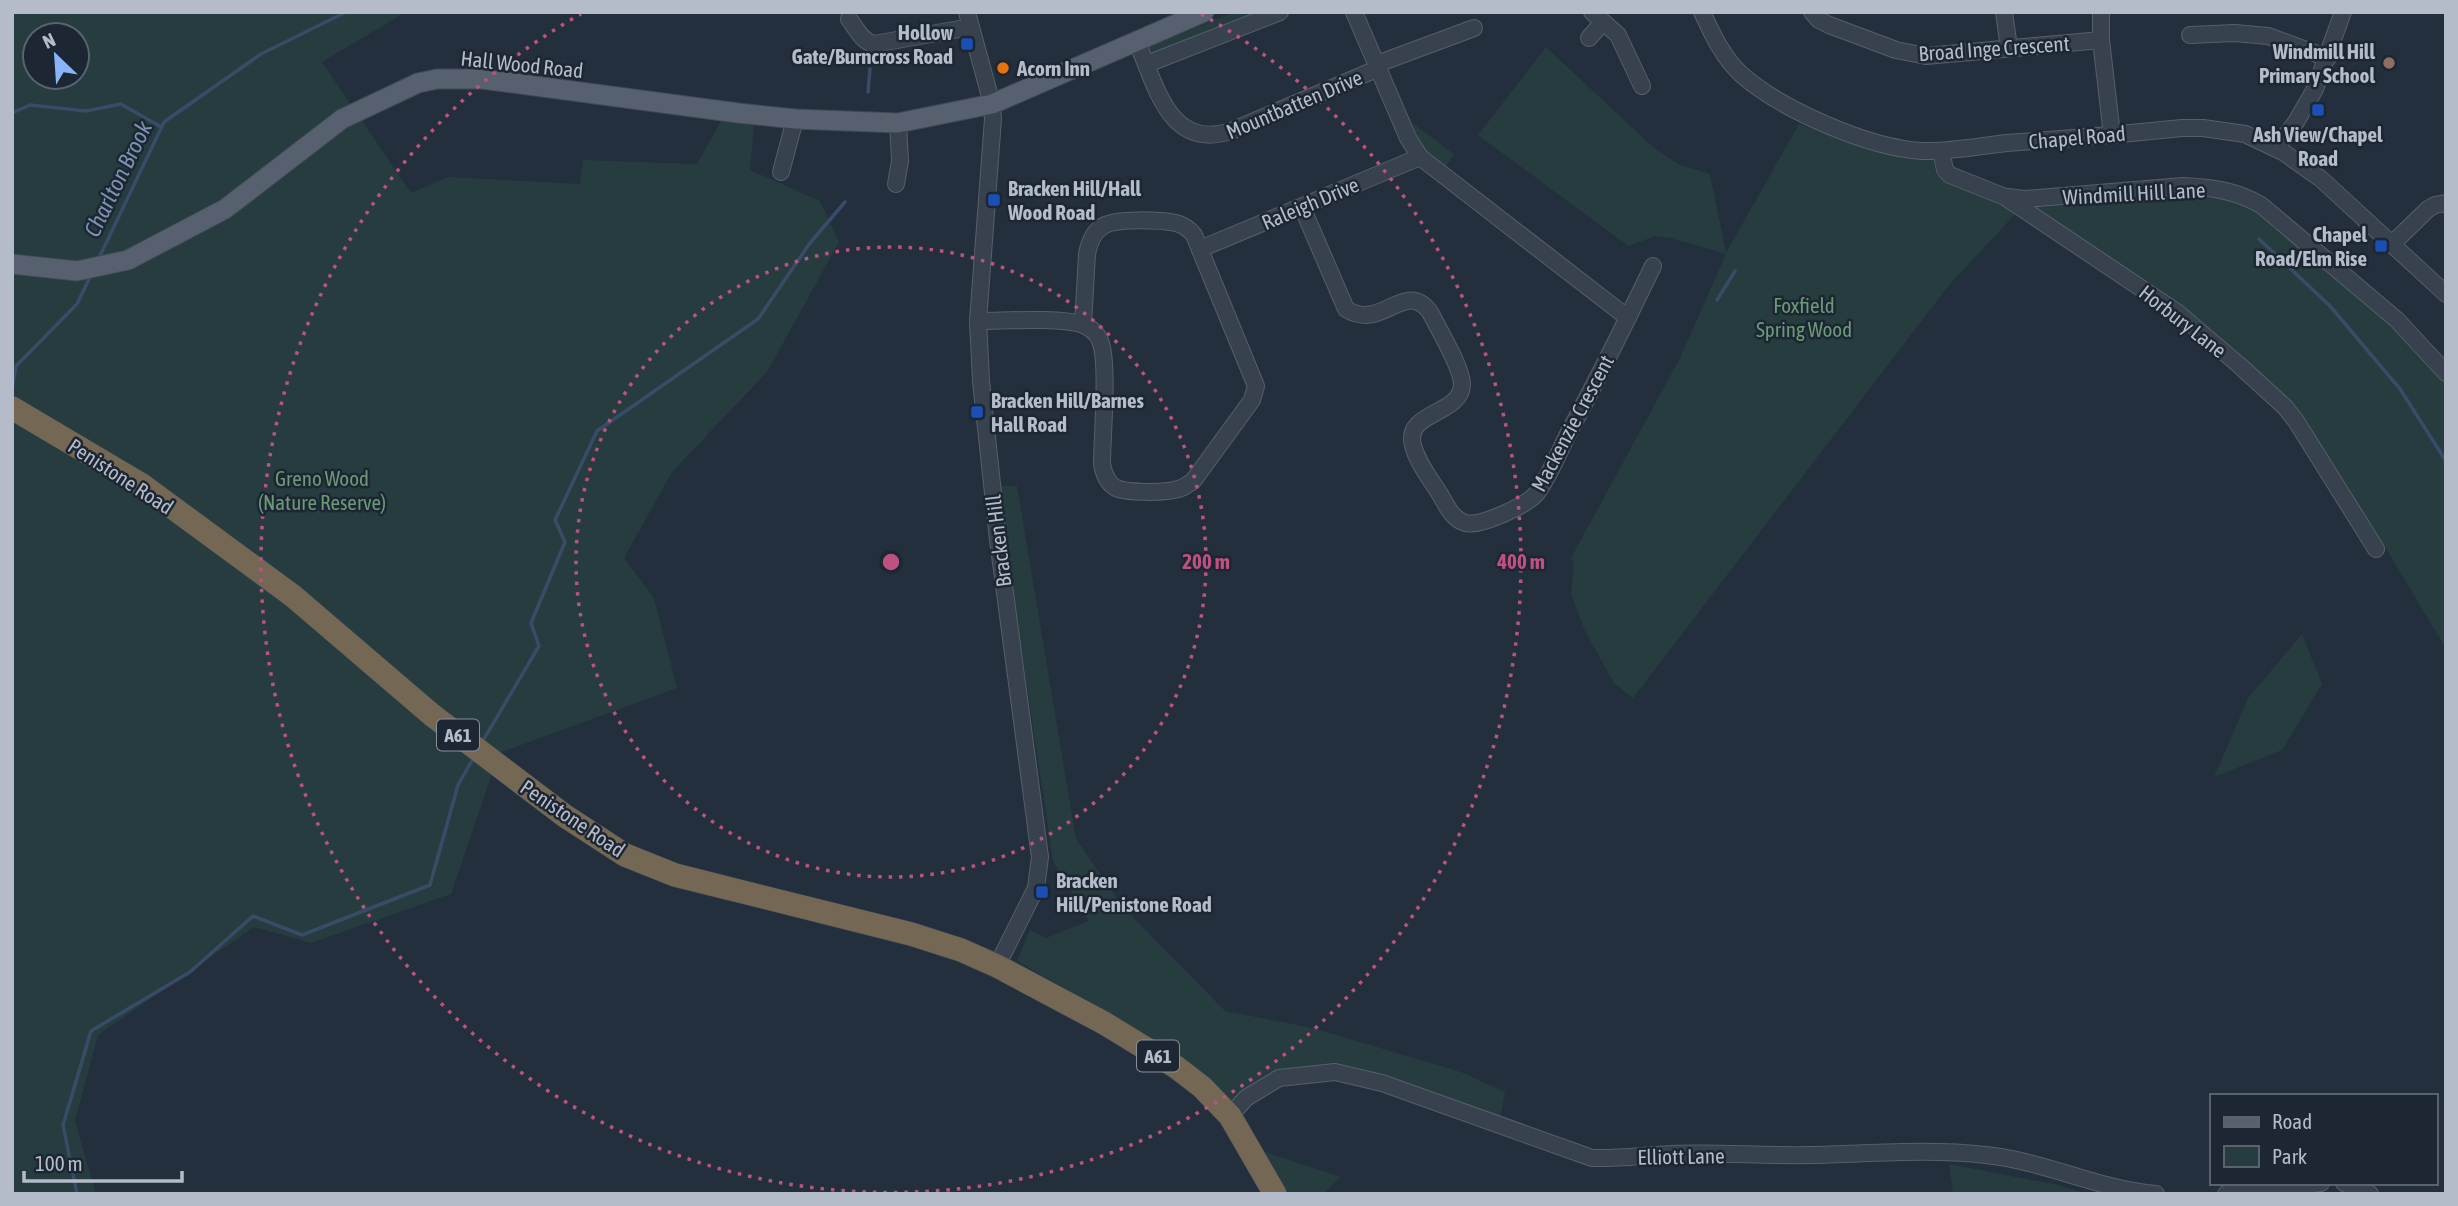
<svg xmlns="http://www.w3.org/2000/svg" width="2458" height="1206" font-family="'Asap Condensed',sans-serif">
	<rect width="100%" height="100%" fill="#242f3e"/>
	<!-- green -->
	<g fill="#263c3f" fill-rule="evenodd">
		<path d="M 12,12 L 406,12 L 322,62 L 411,193 L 448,177 L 580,184 L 583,160 L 697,164 L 722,119 L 754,125 L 750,170 L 820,201 L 839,242 L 767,372 L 672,472 L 624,558 L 654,598 L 677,688 L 499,753 L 451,894 L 311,943 L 254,927 L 98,1035 L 75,1121 L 96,1194 L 12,1194 ZM 35,35 L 77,35 L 77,77 L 35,77 Z"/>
		<path d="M 1234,12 L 1264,12 L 1151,56 L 1146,48 Z"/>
		<path d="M 1546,47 L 1654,148 L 1680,165 L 1710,174 L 1726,253 L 1799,124 C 1846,141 1882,158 1933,159 L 1937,176 L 2019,210 L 1949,285 L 1633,698 L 1614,683 L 1585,631 L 1571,594 L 1574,563 L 1571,558 L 1680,358 L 1726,254 L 1670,238 L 1656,236 L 1628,246 L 1478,135 Z"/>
		<path d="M 1411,122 L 1454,154 L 1444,170 C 1429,159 1410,143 1411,122 Z"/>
		<path d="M 2199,191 L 2256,207 L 2393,323 L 2446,381 L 2446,649 L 2387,550 L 2292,404 L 2028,204 Z"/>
		<path d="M 997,486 L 1017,486 L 1076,839 L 1122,906 L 1225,1011 L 1313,1028 L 1461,1072 L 1505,1092 L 1500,1119 L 1333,1067 L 1272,1072 L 1231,1104 L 1166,1046 L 1017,961 L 1030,930 L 1046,938 L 1089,921 L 1053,861 Z"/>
		<path d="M 2302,634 L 2322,684 L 2282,750 L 2214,777 L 2248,698 Z"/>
		<path d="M 1265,1152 L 1341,1177 L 1323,1194 L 1287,1194 Z"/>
		<path d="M 1949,1164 L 2058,1185 L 2088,1194 L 1953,1194 Z"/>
	</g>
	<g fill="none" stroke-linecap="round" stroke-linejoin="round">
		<!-- stream -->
		<g stroke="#394c67" stroke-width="3.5">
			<path d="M 868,92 L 870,69"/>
			<path d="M 12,113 L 30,105 L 86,111 L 121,104 L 161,127"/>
			<path d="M 2259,239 L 2330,306 L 2400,389 L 2446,461"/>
			<path d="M 98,260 L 164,122 L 261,54 L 346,12"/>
			<path d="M 1717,300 L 1735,271"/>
			<path d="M 12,390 L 16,366 L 77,304 L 90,277"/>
			<path d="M 481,744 L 539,646 L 531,623 L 565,542 L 555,520 L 597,431 L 758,319 L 810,243 L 845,202"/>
			<path d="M 77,1194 L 63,1125 L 91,1031 L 190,972 L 253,916 L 302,935 L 430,885 L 458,785 L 474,757"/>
		</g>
		<!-- minor casing -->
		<g stroke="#565f6c" stroke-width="18">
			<g id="minor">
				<path d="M 967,12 L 992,104 L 993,119 L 978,321 L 981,381 L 998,540 L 1040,857 L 1036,888 L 997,966"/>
				<path d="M 1354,12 L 1408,138 L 1420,157 L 1628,318"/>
				<path d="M 1592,12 L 1618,35 L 1642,86"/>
				<path d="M 1702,12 C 1712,34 1724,59 1742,75 C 1782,110 1869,148 1922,151 C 1950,152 1979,146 2007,143 C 2065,139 2124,134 2182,128 L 2203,128 L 2245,134 L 2283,152 L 2321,179 L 2446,294"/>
				<path d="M 1812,12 L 1819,20 L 1829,25 L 1896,50 L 1926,56 L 2101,40"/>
				<path d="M 2004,12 L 2009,48"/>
				<path d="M 2101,12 L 2101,40 L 2112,135"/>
				<path d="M 849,19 C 856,28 862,42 874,44 L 971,27"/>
				<path d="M 2190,35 L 2235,33 L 2268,36 L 2328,58"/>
				<path d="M 1589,38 L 1603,22"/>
				<path d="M 1136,40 C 1156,84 1168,151 1231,131 L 1379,68"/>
				<path d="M 1147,64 L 1280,12"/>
				<path d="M 1377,64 L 1474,28"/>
				<path d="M 2276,148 L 2296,122 L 2315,89 L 2343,12"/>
				<path d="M 1941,151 L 1945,170 L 1950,175 L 2005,197 L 2178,313 L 2239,365 L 2285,407 L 2296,421 L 2376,549"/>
				<path d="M 781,172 L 795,119"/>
				<path d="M 896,184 L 900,161 L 898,123"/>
				<path d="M 2007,197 L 2025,199 L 2183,186 C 2211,187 2237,191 2261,205 L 2397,320 L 2446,373"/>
				<path d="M 1302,207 L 1346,309 C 1382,332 1405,278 1430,312 C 1438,328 1462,368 1462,384 C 1462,415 1404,411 1413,445 C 1417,463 1432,481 1441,496 C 1447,507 1453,519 1465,523 C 1481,527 1527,505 1537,493 C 1550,475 1559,452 1569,432 C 1599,377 1626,322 1653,266"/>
				<path d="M 2391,245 L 2428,209 L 2435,205 L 2446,203"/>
				<path d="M 1200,249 L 1420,157"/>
				<path d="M 978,321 C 1005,321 1057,317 1081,324 C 1089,327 1097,332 1100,341 C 1109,361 1102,438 1102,464 C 1104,474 1107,483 1116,488 C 1127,493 1166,493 1178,489 C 1184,488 1188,484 1193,481 L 1252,400 L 1256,386 L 1194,235 C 1189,229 1184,225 1176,223 C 1160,220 1117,218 1103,226 C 1093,232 1089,243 1087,254 L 1083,325"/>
				<path d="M 1230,1116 L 1246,1098 L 1279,1078 L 1335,1072 L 1382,1083 L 1592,1158 C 1619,1159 1645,1155 1672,1154 C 1718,1152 1764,1156 1810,1155 C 1868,1154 1928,1148 1986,1155 C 2044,1161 2098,1189 2156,1194"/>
				<path d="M 2344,1183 L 2370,1194"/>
				<path d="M 2226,1194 L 2321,1183"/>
			</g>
		</g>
		<!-- major casing -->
		<g stroke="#414a57" stroke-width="21">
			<path id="major" d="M 12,264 L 77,271 L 128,260 L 225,209 L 342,119 L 418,83 L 437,79 L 482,79 L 738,113 L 795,119 L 898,123 L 992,104 L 1204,12"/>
		</g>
		<!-- highway casing -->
		<g stroke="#434c59" stroke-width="24">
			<path id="highway" d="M 12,408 L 142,485 L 293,596 L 432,715 L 565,816 L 625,855 L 675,875 L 911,934 L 961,950 L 997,966 L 1104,1023 L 1176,1067 L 1202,1087 L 1230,1116 L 1275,1194"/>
		</g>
		<!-- minor -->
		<use href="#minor" stroke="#38414e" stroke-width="16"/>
		<!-- major -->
		<use href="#major" stroke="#56606e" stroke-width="19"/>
		<!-- highway -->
		<use href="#highway" stroke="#746855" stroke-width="23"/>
	</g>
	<!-- distance rings -->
	<g fill="none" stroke="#bd5182" stroke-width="3.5" stroke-dasharray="3.5 7">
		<circle cx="891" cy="562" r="315"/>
		<path d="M1201 14A630 630 0 1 1 581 14"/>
	</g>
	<!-- markers -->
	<g fill="#1a4fb4" stroke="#1d2633" stroke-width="2.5">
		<rect x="960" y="37" width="14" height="14" rx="3.5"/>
		<rect x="2311" y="103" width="14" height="14" rx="3.5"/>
		<rect x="987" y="193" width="14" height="14" rx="3.5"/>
		<rect x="2374" y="239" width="14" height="14" rx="3.5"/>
		<rect x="970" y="405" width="14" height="14" rx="3.5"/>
		<rect x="1035" y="885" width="14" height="14" rx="3.5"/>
	</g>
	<circle fill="#8d6e63" stroke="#1d2633" stroke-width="2.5" cx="2389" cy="63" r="7"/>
	<circle fill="#e8710a" stroke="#1d2633" stroke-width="2.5" cx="1003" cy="68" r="7"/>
	<g text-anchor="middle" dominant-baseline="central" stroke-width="5" stroke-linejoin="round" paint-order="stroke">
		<!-- shield labels -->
		<g fill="#1d2633" stroke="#878f9c" stroke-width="2">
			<rect x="437" y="719.5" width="42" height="31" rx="5"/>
			<rect x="1137" y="1040.5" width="42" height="31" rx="5"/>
		</g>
		<g font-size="19" font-weight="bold" fill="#b4bcc9">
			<text x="458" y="735">A61</text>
			<text x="1158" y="1056">A61</text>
		</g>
		<!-- poi labels -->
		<g font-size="21" font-weight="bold" fill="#b4bcc9" stroke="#1d2633" text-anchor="start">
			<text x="953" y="32" text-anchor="end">Hollow<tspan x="953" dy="24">Gate/Burncross Road</tspan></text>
			<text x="2375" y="51" text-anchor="end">Windmill Hill<tspan x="2375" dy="24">Primary School</tspan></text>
			<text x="1017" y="68">Acorn Inn</text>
			<text x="2318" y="134" text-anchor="middle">Ash View/Chapel<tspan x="2318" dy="24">Road</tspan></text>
			<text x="1008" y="188">Bracken Hill/Hall<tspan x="1008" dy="24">Wood Road</tspan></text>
			<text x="2367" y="234" text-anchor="end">Chapel<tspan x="2367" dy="24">Road/Elm Rise</tspan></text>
			<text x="991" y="400">Bracken Hill/Barnes<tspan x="991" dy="24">Hall Road</tspan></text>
			<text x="1056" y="880">Bracken<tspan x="1056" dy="24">Hill/Penistone Road</tspan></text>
		</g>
		<!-- street labels -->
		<g font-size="21" fill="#b4bcc9" stroke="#1d2633">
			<text transform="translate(1994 48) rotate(-4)">Broad Inge Crescent</text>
			<text transform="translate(522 64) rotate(6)">Hall Wood Road</text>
			<text transform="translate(1294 104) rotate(-23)">Mountbatten Drive</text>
			<text transform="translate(2077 137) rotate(-5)">Chapel Road</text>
			<text transform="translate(2134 193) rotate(-3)">Windmill Hill Lane</text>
			<text transform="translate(1310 203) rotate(-23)">Raleigh Drive</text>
			<text transform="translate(2183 321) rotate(38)">Horbury Lane</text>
			<text transform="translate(1572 423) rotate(-62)">Mackenzie Crescent</text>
			<text transform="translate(121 476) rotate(33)">Penistone Road</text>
			<text transform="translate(998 541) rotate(-97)">Bracken Hill</text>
			<text transform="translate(573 818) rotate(34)">Penistone Road</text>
			<text transform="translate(1681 1156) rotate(-1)">Elliott Lane</text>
		</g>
		<!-- park labels -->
		<g font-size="21" fill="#6b9a76" stroke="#1d2633">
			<text x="1804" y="305">Foxfield<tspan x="1804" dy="24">Spring Wood</tspan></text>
			<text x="322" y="478">Greno Wood<tspan x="322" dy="24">(Nature Reserve)</tspan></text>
		</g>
		<!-- water labels -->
		<g font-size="23" font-style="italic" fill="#7c92b1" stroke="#1d2633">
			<text transform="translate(118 179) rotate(-64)">Charlton Brook</text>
		</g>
	</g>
	<circle cx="891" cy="562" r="10" fill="#bd5182" stroke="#1d2633" stroke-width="3.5"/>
	<g font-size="21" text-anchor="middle" font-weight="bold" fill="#bd5182" stroke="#1d2633" stroke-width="5" stroke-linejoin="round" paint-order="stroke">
		<text x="1206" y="569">200 m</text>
		<text x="1521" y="569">400 m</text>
	</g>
	<!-- border -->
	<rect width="2458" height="1206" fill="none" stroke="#b4bcc9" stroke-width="28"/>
	<!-- legend -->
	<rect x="2210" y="1094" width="228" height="91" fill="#1d2633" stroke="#59626f" stroke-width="2"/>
	<rect x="2224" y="1117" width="35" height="10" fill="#56606e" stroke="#59626f" stroke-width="2"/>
	<text x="2272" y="1129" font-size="21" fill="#b4bcc9">Road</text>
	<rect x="2224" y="1146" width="35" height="21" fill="#263c3f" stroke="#59626f" stroke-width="2"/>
	<text x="2272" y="1164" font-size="21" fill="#b4bcc9">Park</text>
	<!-- north arrow -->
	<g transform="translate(56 56) rotate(335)"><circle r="33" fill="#1d2633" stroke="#59626f" stroke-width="2"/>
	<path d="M0-5L12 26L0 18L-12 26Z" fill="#8ab4f8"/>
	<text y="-10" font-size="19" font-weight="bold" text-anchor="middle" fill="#b4bcc9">N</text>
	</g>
	<!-- scale -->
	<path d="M24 1171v10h158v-10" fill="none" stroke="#b4bcc9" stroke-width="3.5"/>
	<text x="35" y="1171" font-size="21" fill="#b4bcc9" stroke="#1d2633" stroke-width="5" paint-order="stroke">100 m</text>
</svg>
